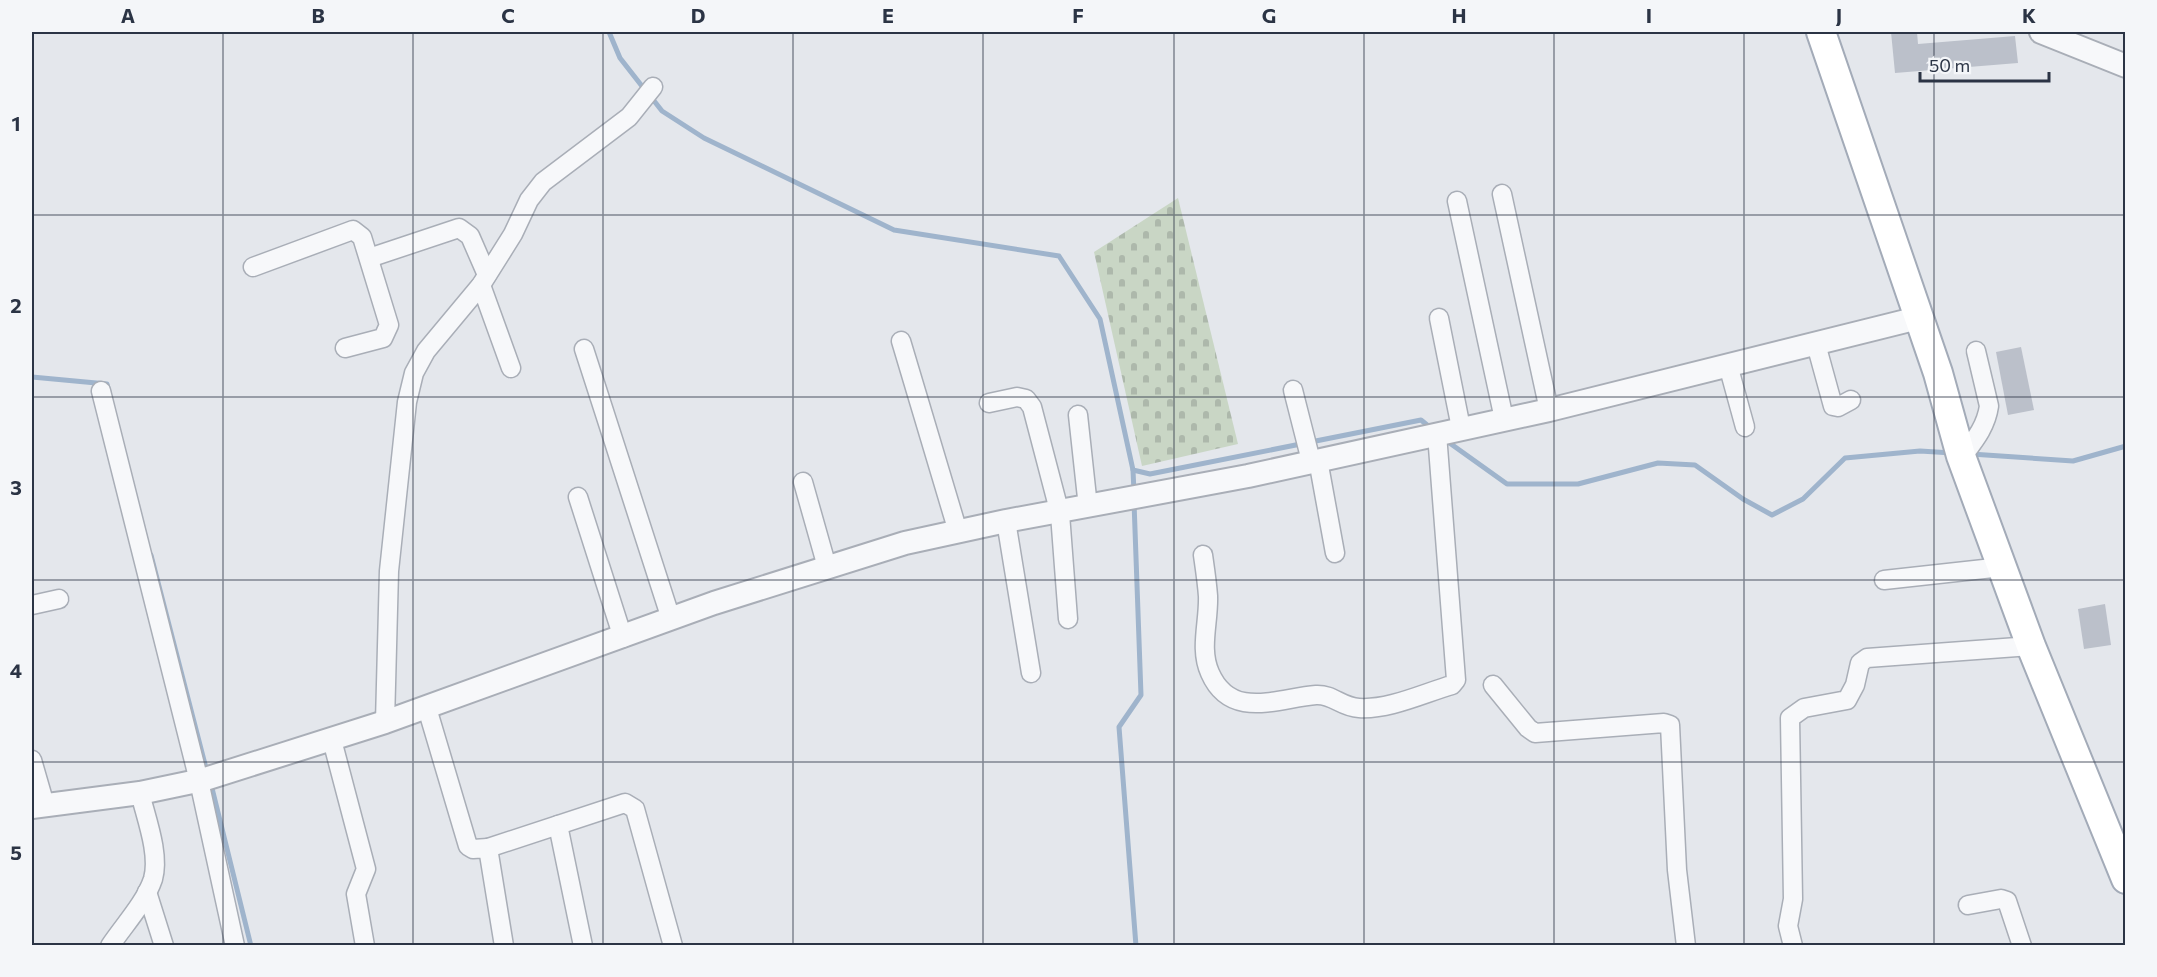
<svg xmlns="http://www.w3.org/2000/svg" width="2157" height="977" font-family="Commissioner,sans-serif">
	<defs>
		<pattern id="cemetery-stones" width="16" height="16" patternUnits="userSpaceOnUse" patternTransform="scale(1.5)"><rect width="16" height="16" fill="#c9d6c5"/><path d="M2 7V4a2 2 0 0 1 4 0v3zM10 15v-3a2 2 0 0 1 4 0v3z" fill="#adb8ab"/></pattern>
	</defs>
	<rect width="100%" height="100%" fill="#e4e7ec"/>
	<!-- cemetery -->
	<path fill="url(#cemetery-stones)" d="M 1178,198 L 1238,444 L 1142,466 L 1094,252 Z"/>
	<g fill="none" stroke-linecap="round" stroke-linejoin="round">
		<!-- stream -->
		<g stroke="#9fb4cc" stroke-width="5">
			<path d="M 609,32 L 620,58 L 645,90"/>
			<path d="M 651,97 L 662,111 L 704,138 L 894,230 L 1059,256 L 1100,319 L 1133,470 L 1150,474 L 1421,420 L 1432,429"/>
			<path d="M 32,377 L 107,384 L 109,392"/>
			<path d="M 1444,439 L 1507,484 L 1578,484 L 1658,463 L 1695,465 L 1743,499 L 1772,515 L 1803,499 L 1845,458 L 1920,451 L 1952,453"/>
			<path d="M 1971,454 L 2073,461 L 2126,446"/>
			<path d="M 1133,470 L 1134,493"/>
			<path d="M 1134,502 L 1141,695 L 1119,727 L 1136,946"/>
			<path d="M 151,555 L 207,772"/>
			<path d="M 211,784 L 251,946"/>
		</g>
	</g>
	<!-- building -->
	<g fill="#bbc0ca">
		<path d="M 1891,32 L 1917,32 L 1918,44 L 2015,36 L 2018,63 L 1895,73 Z"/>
		<path d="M 2021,347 L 2034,410 L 2008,415 L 1996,352 Z"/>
		<path d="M 2105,604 L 2111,645 L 2084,649 L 2078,609 Z"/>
	</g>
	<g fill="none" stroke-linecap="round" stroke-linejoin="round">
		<!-- minor casing -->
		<g stroke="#a9aeb7" stroke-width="21">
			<g id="minor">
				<path d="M 1502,194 L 1549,410"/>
				<path d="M 1457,201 L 1504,419"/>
				<path d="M 369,258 L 459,228 L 470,236 L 487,275"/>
				<path d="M 253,267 L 353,230 L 362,237 L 389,325 L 383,338 L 345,348"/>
				<path d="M 481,285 L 511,368"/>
				<path d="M 1439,318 L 1461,428"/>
				<path d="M 901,341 L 958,532"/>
				<path d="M 1816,344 L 1833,406 L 1838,407 L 1851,400"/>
				<path d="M 584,349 L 671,619"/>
				<path d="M 1728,365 L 1745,427"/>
				<path d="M 1293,390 L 1311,461"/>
				<path d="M 101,391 L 199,781 L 235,946"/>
				<path d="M 989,403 L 1017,397 L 1026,399 L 1032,407 L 1060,514 L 1068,619"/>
				<path d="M 1078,415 L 1088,507"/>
				<path d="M 1962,457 C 1974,441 1986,427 1989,406 L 1976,351"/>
				<path d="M 1318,460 L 1335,553"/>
				<path d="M 803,482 L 827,567"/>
				<path d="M 578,497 L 623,638"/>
				<path d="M 1006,521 L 1031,673"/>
				<path d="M 1203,555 C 1205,569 1207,582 1208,596 C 1209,622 1199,649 1210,673 C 1231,721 1278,698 1316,695 C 1333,694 1341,707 1359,708 C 1389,710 1424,693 1452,685 L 1456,680 L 1437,434"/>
				<path d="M 1884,580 L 2002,567"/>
				<path d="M 32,605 L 59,599"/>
				<path d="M 1493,685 L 1528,728 L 1535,733 L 1664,723 L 1670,725 L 1677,870 L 1686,946"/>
				<path d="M 427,708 L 468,846 L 473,849 L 488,848 L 504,946"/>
				<path d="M 385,722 L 389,571 L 407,402 L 414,373 L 426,351 L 481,285 L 513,234 L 529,200 L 543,182 L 629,117 L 653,87"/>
				<path d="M 332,740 L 366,869 L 356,894 L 365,946"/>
				<path d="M 32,760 L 45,805"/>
				<path d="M 558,825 L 583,946"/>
				<path d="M 488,848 L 625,803 L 635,809 L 673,946"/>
				<path d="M 147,892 L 164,946"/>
				<path d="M 1968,905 L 2001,899 L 2007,901 L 2022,946"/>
				<path d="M 110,946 C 124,925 145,903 153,879 C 160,854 146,818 140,793"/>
				<path d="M 1793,946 L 1788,926 L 1793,899 L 1790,718 L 1804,708 L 1847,700 L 1855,685 L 1860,663 L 1867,658 L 2031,646"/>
			</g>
		</g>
		<!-- tertiary casing -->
		<g stroke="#a9aeb7" stroke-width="26">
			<g id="tertiary">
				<path d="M 2041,32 L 2126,66"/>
				<path d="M 32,807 L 140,793 L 202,780 L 385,722 L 714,603 L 905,543 L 1006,521 L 1248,476 L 1549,410 L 1918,318"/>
			</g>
		</g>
		<!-- primary casing -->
		<g stroke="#a3abb8" stroke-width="32">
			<path id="primary" d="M 1821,32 L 1938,373 L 1961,456 L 2031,646 L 2126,879"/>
		</g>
		<!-- minor -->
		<use href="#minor" stroke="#f7f8fa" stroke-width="18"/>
		<!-- tertiary -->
		<use href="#tertiary" stroke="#f7f8fa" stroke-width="22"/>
		<!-- primary -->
		<use href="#primary" stroke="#fff" stroke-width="28"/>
	</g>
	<!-- grid -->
	<path fill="none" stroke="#2b3445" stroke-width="1.5" stroke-opacity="0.55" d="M 223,32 L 223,946M 413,32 L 413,946M 603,32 L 603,946M 793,32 L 793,946M 983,32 L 983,946M 1174,32 L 1174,946M 1364,32 L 1364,946M 1554,32 L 1554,946M 1744,32 L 1744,946M 1934,32 L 1934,946M 32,215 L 2126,215M 32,397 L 2126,397M 32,580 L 2126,580M 32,762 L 2126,762"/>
	<!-- border -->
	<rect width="2157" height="977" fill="none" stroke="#f4f6f9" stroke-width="66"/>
	<!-- scale -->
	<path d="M1920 72v9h129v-9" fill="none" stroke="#2b3445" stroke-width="3"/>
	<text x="1929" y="72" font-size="18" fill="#2b3445" stroke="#f4f6f9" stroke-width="4.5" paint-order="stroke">50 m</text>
	<rect x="33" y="33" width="2091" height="911" fill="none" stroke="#2b3445" stroke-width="2"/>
	<g font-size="20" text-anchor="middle" font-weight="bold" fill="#2b3445">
		<text x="128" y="23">A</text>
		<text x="318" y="23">B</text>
		<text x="508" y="23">C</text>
		<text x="698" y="23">D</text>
		<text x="888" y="23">E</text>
		<text x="1078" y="23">F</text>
		<text x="1269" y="23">G</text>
		<text x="1459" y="23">H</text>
		<text x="1649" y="23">I</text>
		<text x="1839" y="23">J</text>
		<text x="2029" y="23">K</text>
		<text x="16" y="131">1</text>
		<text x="16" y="313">2</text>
		<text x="16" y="495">3</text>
		<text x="16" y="678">4</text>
		<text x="16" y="860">5</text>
	</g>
</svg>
